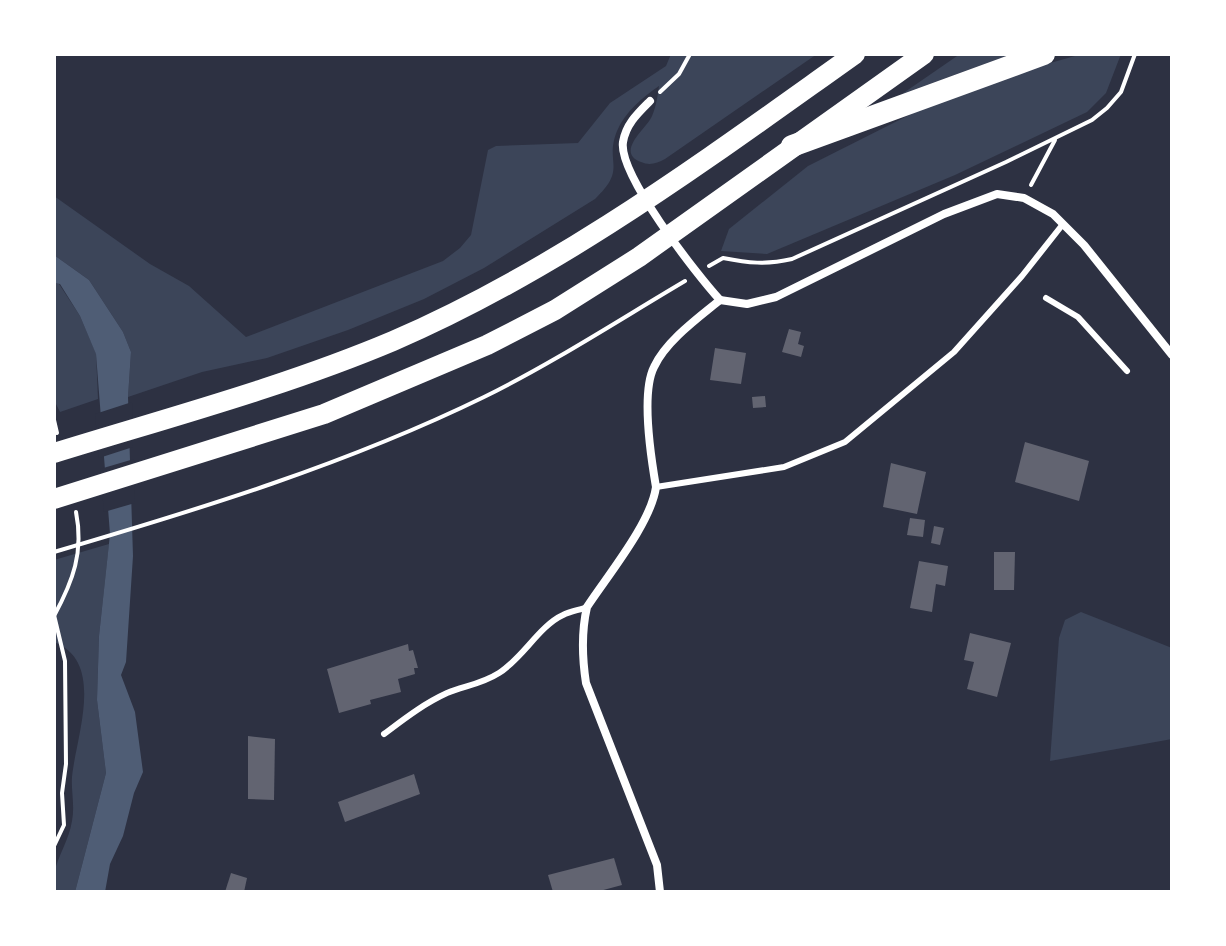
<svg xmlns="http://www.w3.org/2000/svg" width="1226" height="946" font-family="Montserrat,sans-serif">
	<rect width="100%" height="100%" fill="#2d3142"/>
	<!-- green -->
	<g fill="#3c4559">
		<path d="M 671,54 L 817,54 L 665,159 C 657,163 650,166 641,162 C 614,152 648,127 652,116 C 656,107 658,94 659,86 C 643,97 625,112 617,131 C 604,163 628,168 595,199 L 484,268 L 424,299 L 348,330 L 267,358 L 202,372 L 128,397 L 131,352 L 123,332 L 89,280 L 54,255 L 54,196 L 150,264 L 189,286 L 246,337 L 443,261 L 460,248 L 471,235 L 488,150 L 496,146 L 578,143 L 610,103 L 666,66 Z"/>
		<path d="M 960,54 L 1012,54 L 902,94 Z"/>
		<path d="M 1082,54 L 1121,54 L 1106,93 L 1087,112 L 955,175 L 767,254 L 721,251 L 729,229 L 808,166 L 941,99 L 1001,77 Z"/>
		<path d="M 54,283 L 59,284 L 80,316 L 96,353 L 98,399 L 60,412 L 54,400 Z"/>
		<path d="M 109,544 L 99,636 L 97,700 L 106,773 L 75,892 L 54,892 C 54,886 53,879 54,873 C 58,856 69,840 72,821 C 75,806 71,791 72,777 C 76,736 106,662 54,642 L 54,560 Z"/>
		<path d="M 1081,612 L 1172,648 L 1172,739 L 1050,761 L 1059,638 L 1065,620 Z"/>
	</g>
	<!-- water -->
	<path fill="#4f5d75" d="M 54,255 L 89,280 L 123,332 L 131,352 L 128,397 L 133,556 L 126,662 L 121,675 L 135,712 L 143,772 L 134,793 L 123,836 L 110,864 L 105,892 L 75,892 L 106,773 L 97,700 L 99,636 L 110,534 L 96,354 L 80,316 L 60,284 L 54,283 Z"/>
	<!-- pier -->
	<g fill="#2d3142">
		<path d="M 132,402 L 133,447 L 99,458 L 95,414 Z"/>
		<path d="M 134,459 L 135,503 L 104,512 L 100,469 Z"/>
	</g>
	<!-- building -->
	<g fill="#626471">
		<path d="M 789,329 L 801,332 L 798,344 L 804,346 L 801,357 L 782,352 Z"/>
		<path d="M 715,348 L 746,353 L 741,384 L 710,380 Z"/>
		<path d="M 765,396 L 766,407 L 753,408 L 752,397 Z"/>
		<path d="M 1025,442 L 1089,461 L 1079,501 L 1015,482 Z"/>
		<path d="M 891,463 L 926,472 L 917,514 L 883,507 Z"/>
		<path d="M 910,518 L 925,520 L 923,537 L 907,535 Z"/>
		<path d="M 934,526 L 944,528 L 940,545 L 931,543 Z"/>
		<path d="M 994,552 L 1015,552 L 1014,590 L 994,590 Z"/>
		<path d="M 919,561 L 948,566 L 945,586 L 936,584 L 932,612 L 910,608 Z"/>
		<path d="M 970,633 L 1011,643 L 997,697 L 967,689 L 974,662 L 964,660 Z"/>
		<path d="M 408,644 L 409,651 L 413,650 L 418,668 L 414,668 L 415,674 L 398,679 L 401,692 L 370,700 L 371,704 L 339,713 L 327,669 Z"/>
		<path d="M 248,736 L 275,739 L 274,800 L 248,799 Z"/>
		<path d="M 414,774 L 420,794 L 345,822 L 338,802 Z"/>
		<path d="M 614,858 L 622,885 L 596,892 L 553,892 L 548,875 Z"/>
		<path d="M 231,873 L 247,878 L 244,892 L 225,892 Z"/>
	</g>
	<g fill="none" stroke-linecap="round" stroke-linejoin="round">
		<!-- path -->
		<g stroke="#fff" stroke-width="4">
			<path d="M 660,92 L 679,74 L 690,54"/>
			<path d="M 1031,185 L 1055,140"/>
			<path d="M 709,266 L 723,258 C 748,263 766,265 792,259 L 1006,162 L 1092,120 L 1107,108 L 1121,92 L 1135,54"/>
			<path d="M 54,420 L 57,433"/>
			<path d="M 54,552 C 200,509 347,464 484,397 C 553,363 619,320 685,281"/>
			<path d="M 54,616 C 73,581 84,552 76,512"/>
			<path d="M 54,846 L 64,825 L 62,793 L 66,764 L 65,661 L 54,615"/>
		</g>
		<!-- service -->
		<g stroke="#fff" stroke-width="6">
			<path d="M 1046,298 L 1078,317 L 1127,371"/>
			<path d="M 656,487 L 784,467 L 845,442 L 954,352 L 1022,276 L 1063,224"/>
			<path d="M 384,734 C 404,719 423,704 447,693 C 464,686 482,684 499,673 C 523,658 539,626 563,615 C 571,611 580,610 587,607"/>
		</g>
		<!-- minor -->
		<g stroke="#fff" stroke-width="8">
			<path d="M 650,101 C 638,113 626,124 623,142 C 618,174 697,275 720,300"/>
			<path d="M 720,300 L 747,304 L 776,297 L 944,214 L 997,194 L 1024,198 L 1053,214 L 1084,245 L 1172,355"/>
			<path d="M 660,892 L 657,865 L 586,683 C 582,657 581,633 587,607 C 608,575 651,523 656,487 C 651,458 641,393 654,367 C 666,341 698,318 720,300"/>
		</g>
		<!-- trunk -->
		<g stroke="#fff" stroke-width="20">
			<path d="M 54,453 C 167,418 284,387 393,341 C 560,269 707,159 855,54"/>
			<path d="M 54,499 L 324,414 L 487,345 L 555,310 L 639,257 L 924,54"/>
		</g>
		<!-- motorway -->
		<path stroke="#fff" stroke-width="22" d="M 792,146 L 1044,54"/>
	</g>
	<!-- border -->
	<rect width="1226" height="946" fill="none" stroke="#ffffff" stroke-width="112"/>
</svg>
